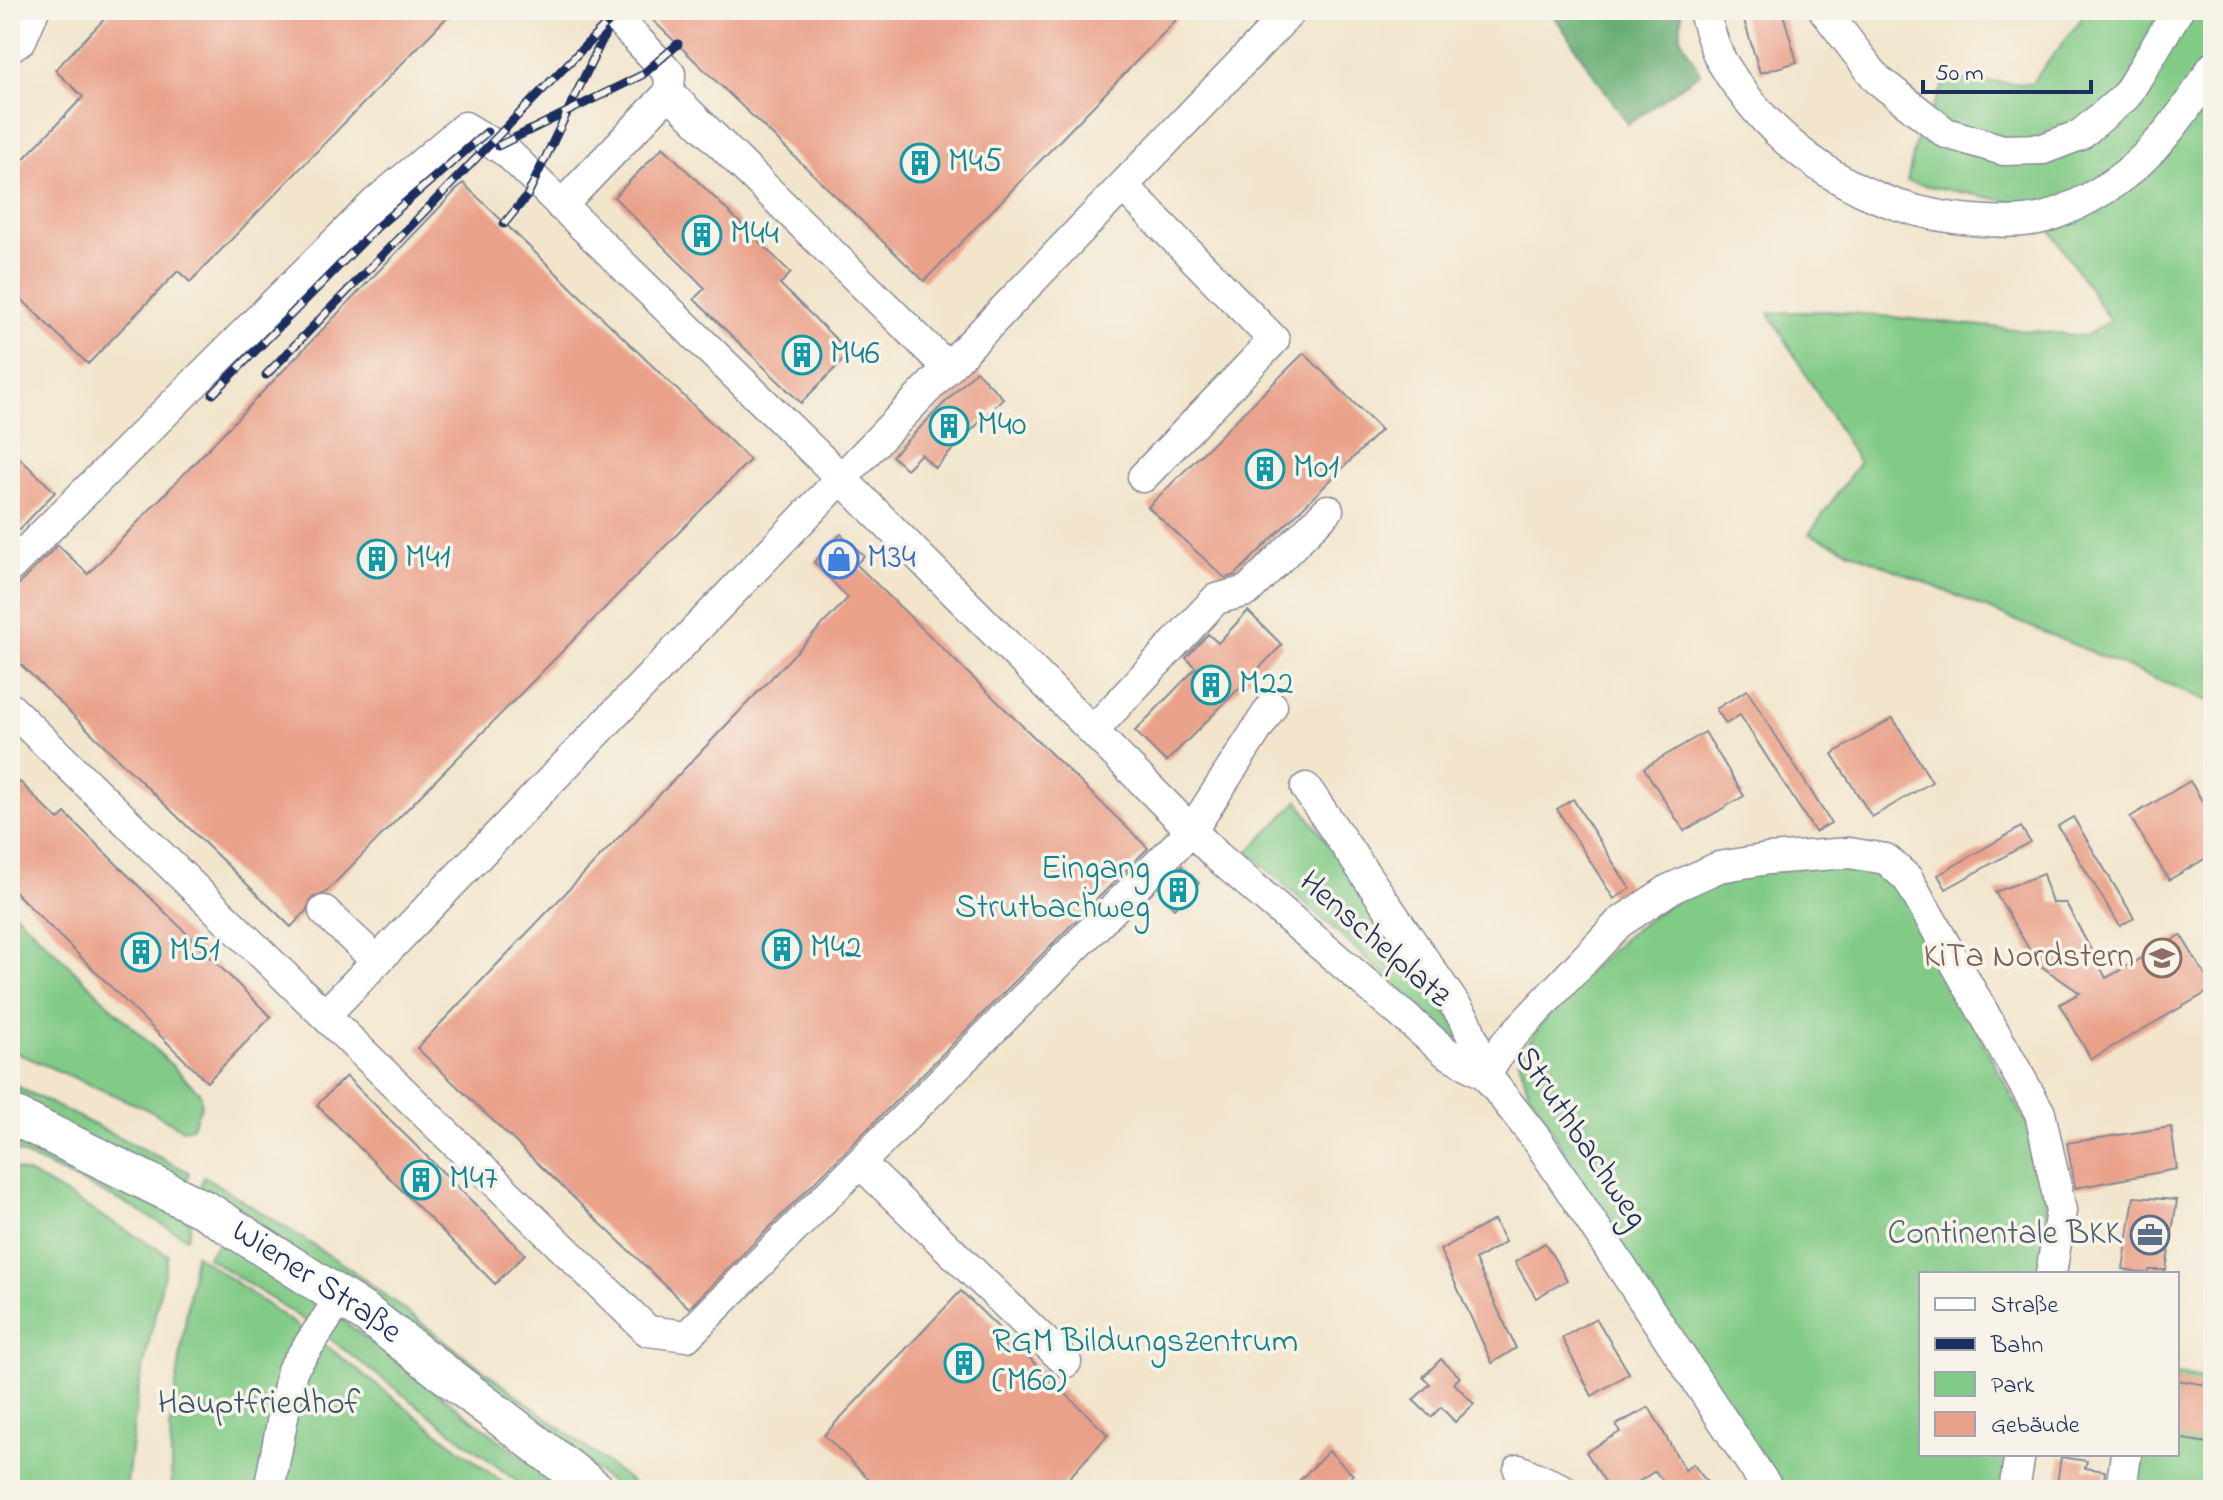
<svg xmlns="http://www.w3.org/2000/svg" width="2223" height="1500" font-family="'Indie Flower',sans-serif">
	<rect width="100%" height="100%" fill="#f7f3e8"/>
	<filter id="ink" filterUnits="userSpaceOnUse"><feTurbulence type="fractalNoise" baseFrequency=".0125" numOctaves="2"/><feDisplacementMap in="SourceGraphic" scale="16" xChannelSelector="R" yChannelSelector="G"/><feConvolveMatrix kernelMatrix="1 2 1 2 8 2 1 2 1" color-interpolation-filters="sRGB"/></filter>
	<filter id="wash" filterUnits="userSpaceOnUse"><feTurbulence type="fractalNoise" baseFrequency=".006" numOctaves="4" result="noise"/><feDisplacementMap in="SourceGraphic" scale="32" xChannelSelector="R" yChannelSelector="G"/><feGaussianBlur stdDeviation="1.8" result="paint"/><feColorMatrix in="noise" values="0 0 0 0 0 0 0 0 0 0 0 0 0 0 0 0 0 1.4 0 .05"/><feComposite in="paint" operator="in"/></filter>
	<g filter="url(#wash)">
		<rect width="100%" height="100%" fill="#f2e5cc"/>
		<!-- green -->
		<g fill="#82cb87" stroke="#4e7d72" stroke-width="2">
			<path d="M 2088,10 L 2213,10 L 2213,703 L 1809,534 L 1859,463 L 1769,313 L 1831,311 L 2085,336 L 2110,321 L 2035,206 L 1907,182 L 1916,141 L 1946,80 L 2031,84 Z"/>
			<path d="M 1298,801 L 1462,1034 L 1456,1039 L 1248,852 Z"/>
			<path d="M 1808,866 L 1879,867 L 1905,897 L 2032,1133 L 2049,1220 L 2040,1274 L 1921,1274 L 1921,1454 L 2010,1454 L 2004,1490 L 1784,1490 L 1616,1238 L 1528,1090 L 1519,1060 C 1548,1000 1657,897 1722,878 C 1749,870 1780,870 1808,866 Z"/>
			<path d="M 10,908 L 200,1093 L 201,1106 L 192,1127 L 182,1129 L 151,1111 L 10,1050 Z"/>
			<path d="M 10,1083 L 189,1172 L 185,1188 L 10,1100 Z"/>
			<path d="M 10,1130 L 191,1222 L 187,1238 L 123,1202 L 10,1148 Z"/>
			<path d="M 10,1167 L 34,1176 L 168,1255 L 138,1392 L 126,1490 L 10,1490 Z"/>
			<path d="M 204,1176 L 349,1268 L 642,1490 L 621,1490 L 381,1309 L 199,1189 Z"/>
			<path d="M 221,1239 L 321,1306 L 316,1328 L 207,1257 Z"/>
			<path d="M 195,1254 L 333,1351 L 512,1490 L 172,1490 L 170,1429 Z"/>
			<path d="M 341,1319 L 565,1490 L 528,1490 L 325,1335 Z"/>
			<path d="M 2177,1374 L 2213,1381 L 2213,1490 L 2137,1490 L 2143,1454 L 2177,1454 Z"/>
		</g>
		<!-- forest -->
		<path fill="#69af74" stroke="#426f69" stroke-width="2" d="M 1550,10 L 1682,10 L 1680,36 L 1700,73 L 1628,124 Z"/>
		<g id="blocks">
			<!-- building -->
			<g fill="#eaa18a">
				<path d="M 113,10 L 454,10 L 190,282 L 178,271 L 88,364 L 10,288 L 10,173 L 83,97 L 55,70 Z"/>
				<path d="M 642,10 L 1186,10 L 924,281 Z"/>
				<path d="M 1741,10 L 1782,10 L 1797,62 L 1760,73 Z"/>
				<path d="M 663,147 L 791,273 L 780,284 L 850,353 L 801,403 L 694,299 L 705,288 L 614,197 Z"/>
				<path d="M 463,183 L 750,460 L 324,894 L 312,898 L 306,911 L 291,927 L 10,654 L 10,593 L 58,545 L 88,574 Z"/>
				<path d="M 1304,353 L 1381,430 L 1235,575 L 1225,578 L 1148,507 Z"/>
				<path d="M 976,371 L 1003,398 L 935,468 L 921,454 L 906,469 L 892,456 Z"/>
				<path d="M 10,449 L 55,492 L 19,530 L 10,521 Z"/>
				<path d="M 841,534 L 864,556 L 856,564 L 1148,848 L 689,1308 L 417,1048 L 848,598 L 814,562 Z"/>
				<path d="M 1248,611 L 1282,645 L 1166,762 L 1135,731 L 1196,668 L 1186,658 L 1208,634 L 1218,643 Z"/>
				<path d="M 1747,690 L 1831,823 L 1815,832 L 1740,715 L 1726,724 L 1716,709 Z"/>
				<path d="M 1893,718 L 1932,782 L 1872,817 L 1832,754 Z"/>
				<path d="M 1705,732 L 1744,796 L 1684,831 L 1644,768 Z"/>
				<path d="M 2190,781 L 2213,819 L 2213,854 L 2169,880 L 2130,817 Z"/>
				<path d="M 20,782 L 58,820 L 65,813 L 271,1017 L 207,1082 L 10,887 L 10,792 Z"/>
				<path d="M 1573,799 L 1630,889 L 1614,899 L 1557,809 Z"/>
				<path d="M 2073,817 L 2134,918 L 2120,926 L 2058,826 Z"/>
				<path d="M 2021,827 L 2030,842 L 1946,889 L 1938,875 Z"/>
				<path d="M 1182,866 L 1199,883 L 1174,908 L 1161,895 L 1169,886 L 1166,882 Z"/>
				<path d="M 2043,874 L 2052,903 L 2066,903 L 2106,978 L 2181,935 L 2213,989 L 2091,1059 L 2060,1004 L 2080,993 L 2038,964 L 1995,892 Z"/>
				<path d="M 346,1076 L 525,1254 L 495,1284 L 317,1105 Z"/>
				<path d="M 2171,1127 L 2177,1169 L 2075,1188 L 2067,1143 Z"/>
				<path d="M 2134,1197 L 2177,1200 L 2166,1270 L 2149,1270 L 2148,1274 L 2123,1269 Z"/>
				<path d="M 1494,1220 L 1505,1242 L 1475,1260 L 1516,1348 L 1492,1363 L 1440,1250 Z"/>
				<path d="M 1545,1243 L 1567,1280 L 1536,1298 L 1515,1262 Z"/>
				<path d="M 961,1291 L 1108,1435 L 1058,1490 L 880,1490 L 824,1435 Z"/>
				<path d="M 1596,1318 L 1629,1373 L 1592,1396 L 1562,1338 Z"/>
				<path d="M 1441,1359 L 1460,1377 L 1454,1383 L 1474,1404 L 1455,1422 L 1441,1407 L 1431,1417 L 1413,1400 L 1430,1384 L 1423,1377 Z"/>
				<path d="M 2177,1380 L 2213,1386 L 2213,1444 L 2177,1438 Z"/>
				<path d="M 1649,1407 L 1685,1470 L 1693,1464 L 1713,1490 L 1659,1490 L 1666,1485 L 1655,1471 L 1626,1490 L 1610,1490 L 1586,1452 L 1620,1432 L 1616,1425 Z"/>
				<path d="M 1329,1451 L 1353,1475 L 1338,1490 L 1290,1490 Z"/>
				<path d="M 2061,1457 L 2087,1461 L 2085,1468 L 2105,1471 L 2103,1490 L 2056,1490 Z"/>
			</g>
		</g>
	</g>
	<g filter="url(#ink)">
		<use href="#blocks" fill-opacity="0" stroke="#868a95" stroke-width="2"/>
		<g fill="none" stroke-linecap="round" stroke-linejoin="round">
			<!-- minor casing -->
			<g stroke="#868a95" stroke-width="33">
				<g id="minor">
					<path d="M 609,10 L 670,74 L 669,93 L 948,368"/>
					<path d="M 1703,10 C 1709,26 1713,47 1722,62 C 1777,153 1867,212 1973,220 C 1998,222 2028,224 2052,215 C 2129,187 2171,135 2213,67"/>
					<path d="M 1824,10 L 1877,79 L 1946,133 L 2003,150 L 2043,149 L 2080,135 L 2126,96 L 2178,10"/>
					<path d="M 10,47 L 21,40 L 34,10"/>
					<path d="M 1123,186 L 1274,340 L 1143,477"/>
					<path d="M 561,206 L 669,93"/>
					<path d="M 10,567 L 375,203 L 465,127 L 508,153 L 841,478 L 1217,856 L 1447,1053 L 1486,1075"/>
					<path d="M 10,708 L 648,1331 L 687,1336 L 1192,830 L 1272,706"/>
					<path d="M 1093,731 L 1216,599 L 1247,591 L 1328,510"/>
					<path d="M 1306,788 L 1466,1021 L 1486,1075 L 1538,1141 L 1769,1490"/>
					<path d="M 324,911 L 377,961"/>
					<path d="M 325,1015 L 1292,10"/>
					<path d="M 1486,1075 L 1505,1044 L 1619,923 L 1670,889 L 1719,867 L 1768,859 L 1849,853 L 1886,859 L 1908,879 L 2040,1113 L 2061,1211 L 2051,1274"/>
					<path d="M 860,1163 L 1066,1362"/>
					<path d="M 1519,1470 L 1564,1490"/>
					<path d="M 269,1490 L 292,1370 L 341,1297"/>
					<path d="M 2014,1490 L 2020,1454"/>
					<path d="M 2121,1490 L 2126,1454"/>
				</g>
			</g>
			<!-- major casing -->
			<g stroke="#868a95" stroke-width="41">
				<g id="major">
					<path id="s1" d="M 10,1114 L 207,1211 L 368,1315 L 596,1490"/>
				</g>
			</g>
			<!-- minor -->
			<use href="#minor" stroke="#fff" stroke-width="30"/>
			<!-- major -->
			<use href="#major" stroke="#fff" stroke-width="38"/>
			<!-- rail casing -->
			<g stroke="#1b2f5e" stroke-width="9">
				<g id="rail">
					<path d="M 498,146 L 642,75 L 678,44"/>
					<path d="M 504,224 L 527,196 L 605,34"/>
					<path d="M 266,375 L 620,10"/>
					<path d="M 213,394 L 377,227 L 487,132"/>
				</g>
			</g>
			<!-- rail -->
			<use href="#rail" stroke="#f7f3e8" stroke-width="6" stroke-dasharray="18" stroke-linecap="butt"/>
		</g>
	</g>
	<!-- icons -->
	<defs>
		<g id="building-ring" transform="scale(2)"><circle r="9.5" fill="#f7f3e8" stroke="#0f9aa8" stroke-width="1.5"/><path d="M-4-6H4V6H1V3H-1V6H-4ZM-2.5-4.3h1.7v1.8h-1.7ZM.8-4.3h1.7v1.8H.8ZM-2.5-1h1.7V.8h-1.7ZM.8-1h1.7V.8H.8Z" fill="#0f9aa8"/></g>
		<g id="shop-ring" transform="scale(2)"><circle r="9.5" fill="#f7f3e8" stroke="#3f7fe0" stroke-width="1.5"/><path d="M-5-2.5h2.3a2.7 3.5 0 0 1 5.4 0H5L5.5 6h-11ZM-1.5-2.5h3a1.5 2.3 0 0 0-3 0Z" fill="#3f7fe0"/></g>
		<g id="school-ring" transform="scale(2)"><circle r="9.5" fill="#f7f3e8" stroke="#8d6e63" stroke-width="1.5"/><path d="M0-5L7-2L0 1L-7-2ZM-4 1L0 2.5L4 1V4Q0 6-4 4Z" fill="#8d6e63"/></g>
		<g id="office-ring" transform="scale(2)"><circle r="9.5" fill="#f7f3e8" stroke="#5c6f8a" stroke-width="1.5"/><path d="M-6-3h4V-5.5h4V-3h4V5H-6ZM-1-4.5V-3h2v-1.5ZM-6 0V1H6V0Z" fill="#5c6f8a"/></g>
	</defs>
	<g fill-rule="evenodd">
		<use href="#building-ring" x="920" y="163"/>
		<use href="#building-ring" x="702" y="235"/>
		<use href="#building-ring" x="802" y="355"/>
		<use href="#building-ring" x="949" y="426"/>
		<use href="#building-ring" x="1265" y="469"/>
		<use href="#building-ring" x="377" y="559"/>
		<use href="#shop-ring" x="839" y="559"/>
		<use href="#building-ring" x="1211" y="685"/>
		<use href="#building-ring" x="1178" y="890"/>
		<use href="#building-ring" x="782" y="949"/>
		<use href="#building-ring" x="141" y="952"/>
		<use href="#school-ring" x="2162" y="958"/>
		<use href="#building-ring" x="421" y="1180"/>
		<use href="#office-ring" x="2150" y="1235"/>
		<use href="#building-ring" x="964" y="1363"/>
	</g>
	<g text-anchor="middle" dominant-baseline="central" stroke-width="7" stroke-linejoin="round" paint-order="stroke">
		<!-- culture labels -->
		<g font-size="34" fill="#0d838f" stroke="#f7f3e8" text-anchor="start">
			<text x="948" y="163">M45</text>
			<text x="730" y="235">M44</text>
			<text x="830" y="355">M46</text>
			<text x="977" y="426">M40</text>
			<text x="1293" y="469">M01</text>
			<text x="405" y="559">M41</text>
			<text x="1239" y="685">M22</text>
			<text x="1150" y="870" text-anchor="end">Eingang<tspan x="1150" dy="39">Strutbachweg</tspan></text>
			<text x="810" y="949">M42</text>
			<text x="169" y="952">M51</text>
			<text x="449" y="1180">M47</text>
			<text x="992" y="1343">RGM Bildungszentrum<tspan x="992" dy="39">(M60)</tspan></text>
		</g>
		<!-- shop labels -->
		<g font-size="34" fill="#366cbe" stroke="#f7f3e8" text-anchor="start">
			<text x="867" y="559">M34</text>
		</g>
		<!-- street labels -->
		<g font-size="34" fill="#1b2f5e" stroke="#f7f3e8">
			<text transform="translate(1374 940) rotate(41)">Henschelplatz</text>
			<text transform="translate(1580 1138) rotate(56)">Struthbachweg</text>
			<text stroke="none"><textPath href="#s1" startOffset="350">Wiener Straße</textPath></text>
		</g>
		<!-- education labels -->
		<g font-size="34" fill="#785e54" stroke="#f7f3e8" text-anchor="end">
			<text x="2134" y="958">KiTa Nordstern</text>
		</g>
		<!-- service labels -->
		<g font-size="34" fill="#4e5e75" stroke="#f7f3e8" text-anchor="end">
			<text x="2122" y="1235">Continentale BKK</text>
		</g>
		<!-- park labels -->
		<g font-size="34" fill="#355668" stroke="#f7f3e8">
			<text x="259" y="1405">Hauptfriedhof</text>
		</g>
	</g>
	<!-- margin -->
	<rect width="2223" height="1500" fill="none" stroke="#f7f3e8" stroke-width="40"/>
	<!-- legend -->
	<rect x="1919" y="1272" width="260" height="184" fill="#f7f3e8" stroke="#9fa5b1" stroke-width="2"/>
	<rect x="1935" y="1298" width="40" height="12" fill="#ffffff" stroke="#9fa5b1" stroke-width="2"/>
	<text x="1991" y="1312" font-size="24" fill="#1b2f5e">Straße</text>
	<rect x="1935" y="1338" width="40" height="12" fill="#1b2f5e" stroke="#9fa5b1" stroke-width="2"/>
	<text x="1991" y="1352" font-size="24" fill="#1b2f5e">Bahn</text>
	<rect x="1935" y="1372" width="40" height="24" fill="#82cb87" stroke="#9fa5b1" stroke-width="2"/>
	<text x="1991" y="1392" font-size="24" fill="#1b2f5e">Park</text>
	<rect x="1935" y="1412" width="40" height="24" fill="#eaa18a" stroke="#9fa5b1" stroke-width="2"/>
	<text x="1991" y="1432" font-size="24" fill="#1b2f5e">Gebäude</text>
	<!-- scale -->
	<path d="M1923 80v12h168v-12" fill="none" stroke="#1b2f5e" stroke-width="4"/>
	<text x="1935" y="80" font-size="24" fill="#1b2f5e" stroke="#f7f3e8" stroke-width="6" paint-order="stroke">50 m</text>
</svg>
